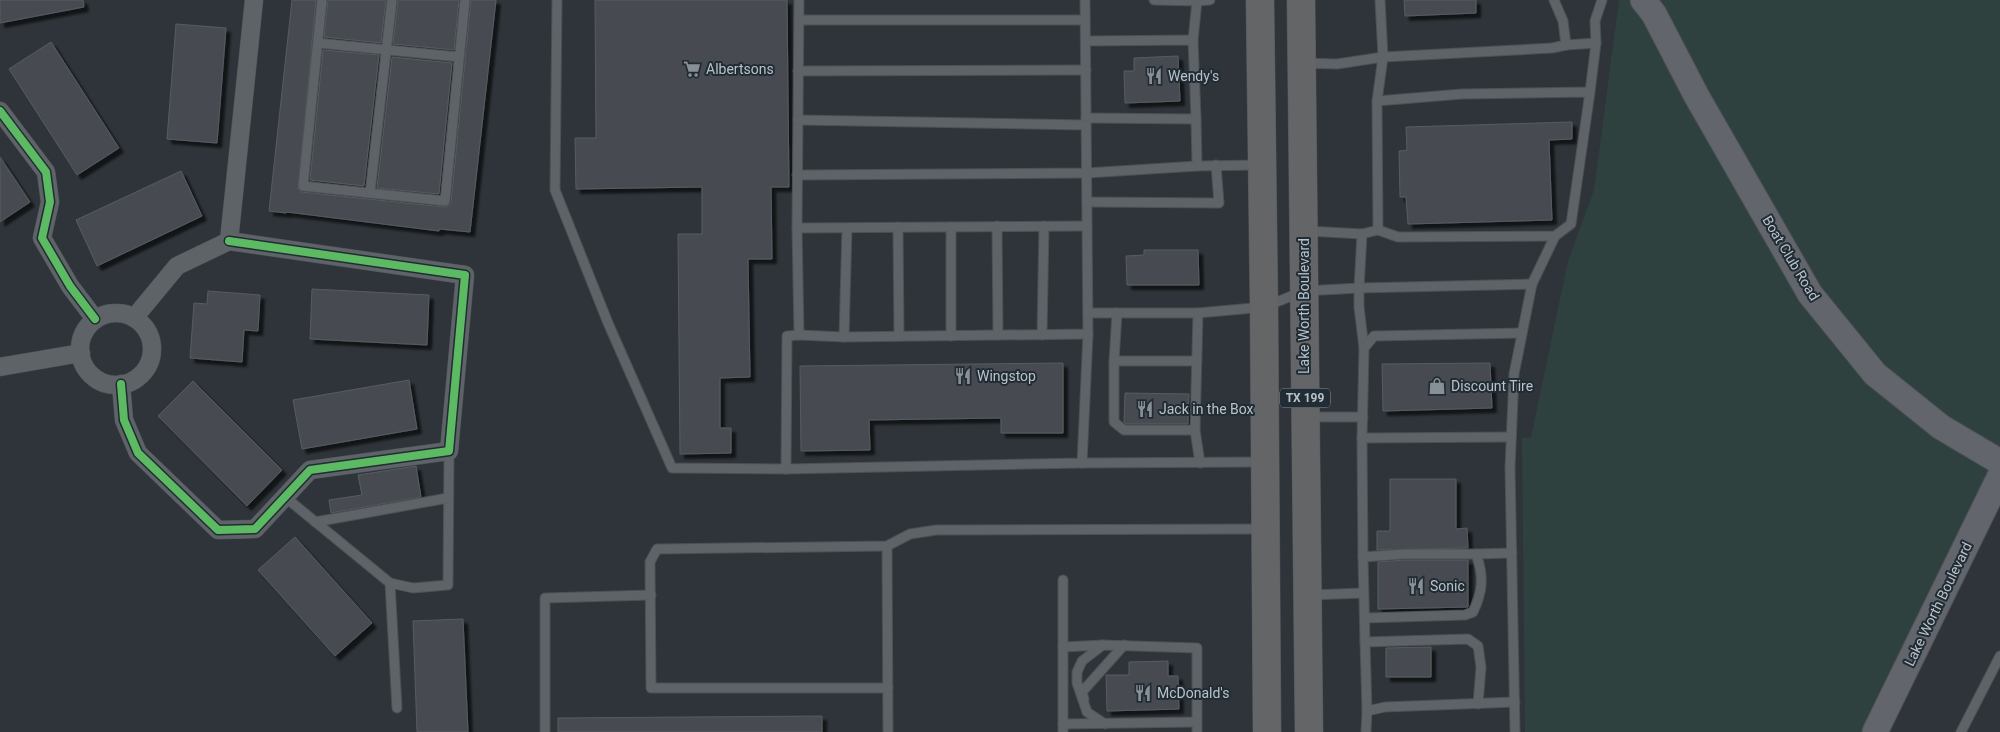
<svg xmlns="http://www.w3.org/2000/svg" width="2000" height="732" font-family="Roboto,sans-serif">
	<defs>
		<filter id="shadow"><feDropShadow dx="4.5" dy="4.5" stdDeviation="1" flood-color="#0009"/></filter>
	</defs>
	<rect width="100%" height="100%" fill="#2e3439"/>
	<!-- green -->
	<path fill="#2e413f" d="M 1619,0 L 2000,0 L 2000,458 L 1878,732 L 1525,732 L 1522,438 L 1531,437 L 1568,261 L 1594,190 Z"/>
	<!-- building -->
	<g fill="#474c51" stroke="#565c61" filter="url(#shadow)">
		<path d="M 0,0 L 83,0 L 84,7 L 0,23 Z"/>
		<path d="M 292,0 L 316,0 L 298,189 L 302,192 L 444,207 L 448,206 L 451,202 L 471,0 L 496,0 L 470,232 L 439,229 L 439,231 L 287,212 L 286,213 L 269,211 Z"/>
		<path d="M 328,0 L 386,0 L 381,43 L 324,37 Z"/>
		<path d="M 398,0 L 459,0 L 454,50 L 393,44 Z"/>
		<path d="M 595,0 L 787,0 L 789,187 L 771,187 L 772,259 L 748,259 L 750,377 L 720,378 L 720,428 L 731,428 L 731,453 L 680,454 L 678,234 L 702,234 L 702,187 L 576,189 L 575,138 L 596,138 Z"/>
		<path d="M 1404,0 L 1476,0 L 1476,13 L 1405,16 Z"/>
		<path d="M 176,24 L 226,28 L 217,143 L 167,139 Z"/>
		<path d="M 51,42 L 119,148 L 77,175 L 9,69 Z"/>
		<path d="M 323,50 L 379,55 L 364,186 L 310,180 Z"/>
		<path d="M 1178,56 L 1180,101 L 1125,103 L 1124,71 L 1134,71 L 1134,58 Z"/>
		<path d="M 392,57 L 452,63 L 439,194 L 377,188 Z"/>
		<path d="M 1572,122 L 1572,139 L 1549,140 L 1552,220 L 1408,224 L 1406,197 L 1400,197 L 1399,151 L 1407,150 L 1406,127 Z"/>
		<path d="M 0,157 L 30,202 L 0,222 Z"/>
		<path d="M 181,171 L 202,216 L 97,266 L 76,220 Z"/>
		<path d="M 1144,250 L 1198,250 L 1199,285 L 1127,285 L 1126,256 L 1144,255 Z"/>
		<path d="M 312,289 L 429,295 L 427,345 L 310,339 Z"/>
		<path d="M 208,291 L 260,295 L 258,331 L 244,330 L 242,362 L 190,358 L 194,303 L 207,304 Z"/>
		<path d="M 1063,363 L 1063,433 L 1001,433 L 1001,418 L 869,420 L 870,450 L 801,451 L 800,366 Z"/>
		<path d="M 1490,363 L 1492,408 L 1383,411 L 1382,364 Z"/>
		<path d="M 409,380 L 417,429 L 302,449 L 293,400 Z"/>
		<path d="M 193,381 L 282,470 L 247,506 L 158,416 Z"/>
		<path d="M 1125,393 L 1189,394 L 1188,424 L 1126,424 L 1124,422 Z"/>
		<path d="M 416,466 L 421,497 L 331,513 L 329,500 L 362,495 L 358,475 Z"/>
		<path d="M 1390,479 L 1456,479 L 1456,529 L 1467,528 L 1468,548 L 1377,550 L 1377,531 L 1390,531 Z"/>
		<path d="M 295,537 L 372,623 L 335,656 L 258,570 Z"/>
		<path d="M 1405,560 L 1468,560 L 1468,607 L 1378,609 L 1378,562 Z"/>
		<path d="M 463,619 L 468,732 L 417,732 L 413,621 Z"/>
		<path d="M 1431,647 L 1431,677 L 1386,677 L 1386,648 Z"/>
		<path d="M 1168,661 L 1168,676 L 1178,676 L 1179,709 L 1107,711 L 1106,675 L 1129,675 L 1129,662 Z"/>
		<path d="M 822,716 L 822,732 L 558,732 L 558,718 Z"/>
	</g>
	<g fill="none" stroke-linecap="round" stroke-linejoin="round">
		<!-- lane casing -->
		<g stroke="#4c5054" stroke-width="11">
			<g id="lane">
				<path d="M 322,0 L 303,186 L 445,201 L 465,0"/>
				<path d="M 557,0 L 555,190 L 608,323 L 672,468 L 786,469"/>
				<path d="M 799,0 L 797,228 L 799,335 L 844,337 L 1088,334 L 1085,0"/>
				<path d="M 1154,0 L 1197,1 L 1193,40"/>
				<path d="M 1380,0 L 1383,57 L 1552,48 L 1566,45"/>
				<path d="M 1554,0 L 1563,21 L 1566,45 L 1596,43 L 1595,21 L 1602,0"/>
				<path d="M 1197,1 L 1210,0"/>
				<path d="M 799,20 L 1085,20"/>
				<path d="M 1086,41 L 1193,40 L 1196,119 L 1086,118"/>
				<path d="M 318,43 L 459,57"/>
				<path d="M 1303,63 L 1337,64 L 1383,57 L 1377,101"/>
				<path d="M 798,71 L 1086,70"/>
				<path d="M 1590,92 L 1571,224 L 1555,236 L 1398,237 L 1378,230 L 1377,101 L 1462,94 L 1590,92 L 1596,43"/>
				<path d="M 1196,119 L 1197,166"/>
				<path d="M 798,120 L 1086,125"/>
				<path d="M 797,175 L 1087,173 L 1197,166 L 1259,165"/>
				<path d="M 370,193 L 392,0"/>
				<path d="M 1087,202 L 1219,203 L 1216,165"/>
				<path d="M 997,226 L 998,335"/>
				<path d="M 898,227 L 899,336"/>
				<path d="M 951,227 L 951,336"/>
				<path d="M 797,228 L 1087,226"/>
				<path d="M 1308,231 L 1362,234"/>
				<path d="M 1088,313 L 1198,313 L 1264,307 L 1304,291 L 1359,288 L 1362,234 L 1378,230"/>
				<path d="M 799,335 L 787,336 L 786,469 L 1082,463 L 1088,334"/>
				<path d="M 1042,335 L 1044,226"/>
				<path d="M 844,337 L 847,228"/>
				<path d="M 1364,348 L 1359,307 L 1359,288 L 1532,284"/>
				<path d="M 1114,361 L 1117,313"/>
				<path d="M 1197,361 L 1114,361 L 1114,422 L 1124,430 L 1195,430 L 1198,313"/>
				<path d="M 1308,417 L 1363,417"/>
				<path d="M 1195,430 L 1200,463"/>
				<path d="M 1362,438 L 1364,348 L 1374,336 L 1522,333"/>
				<path d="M 1082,463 L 1262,462"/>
				<path d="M 285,497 L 390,583 L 413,588 L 448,585 L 449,451"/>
				<path d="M 315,522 L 448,498"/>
				<path d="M 887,546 L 888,732"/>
				<path d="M 1476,554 L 1512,553"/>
				<path d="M 1363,557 L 1362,438 L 1511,437"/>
				<path d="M 1063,580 L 1063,732"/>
				<path d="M 390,583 L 397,708"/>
				<path d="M 1311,595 L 1363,593"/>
				<path d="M 1365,618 L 1465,615 L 1473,612 C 1483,591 1484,576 1476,554 L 1405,554 L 1363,557 L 1365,642"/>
				<path d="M 1103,645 L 1082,661 L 1077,672 L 1077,683 L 1087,712 L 1105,724"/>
				<path d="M 1063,647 L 1103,645 L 1197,648 L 1197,732"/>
				<path d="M 888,688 L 651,688 L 650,562 L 657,549 L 887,546 L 910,534 L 936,530 L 1263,529"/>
				<path d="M 1084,699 L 1082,692 L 1124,645"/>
				<path d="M 1367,711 L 1365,642 L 1468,639 L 1478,646 L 1481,667 L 1478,704"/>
				<path d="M 1063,724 L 1196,722"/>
				<path d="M 545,732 L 545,598 L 651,595"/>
				<path d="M 1366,732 L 1367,711 L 1385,707 L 1515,702"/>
				<path d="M 1515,732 L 1510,468 L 1514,374 L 1532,284 L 1555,236"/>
				<path d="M 1961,732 L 2000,656"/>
			</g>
		</g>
		<!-- street casing -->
		<g stroke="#4c5054" stroke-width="19">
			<g id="street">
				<path d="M 0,111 L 46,172 L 50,202 L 42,238 L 70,286 L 95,319"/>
				<circle cx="116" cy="349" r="36"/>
				<path d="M 134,318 L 177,266 L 229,241 L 254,0"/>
				<path d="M 0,367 L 81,353"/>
				<path d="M 121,384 L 124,420 L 138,453 L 218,530 L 255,529 L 310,470 L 449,451 L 465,275 L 229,241"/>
			</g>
		</g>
		<!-- secondary casing -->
		<g stroke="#4c5054" stroke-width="27">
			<g id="secondary">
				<path d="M 1643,0 L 1654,14 L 1696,95 L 1810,294 L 1875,374 L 1941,427 L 2000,462"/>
				<path d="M 1875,732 L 2000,476"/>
			</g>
		</g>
		<!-- highway casing -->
		<g stroke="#4a5055" stroke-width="29">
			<g id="highway">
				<path d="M 1260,0 L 1264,307 L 1267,732"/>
				<path d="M 1301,0 L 1309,732"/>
			</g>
		</g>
		<!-- lane -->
		<use href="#lane" stroke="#5e6367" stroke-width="9"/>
		<!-- street -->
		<use href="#street" stroke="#5e6367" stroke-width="18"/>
		<!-- secondary -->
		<use href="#secondary" stroke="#62666c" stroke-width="25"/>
		<!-- highway -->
		<use href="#highway" stroke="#636567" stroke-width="28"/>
		<!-- cycleway casing -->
		<g stroke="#212c34" stroke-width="11">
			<g id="cycleway">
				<path d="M 0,111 L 46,172 L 50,202 L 42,238 L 70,286 L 95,319"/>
				<path d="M 121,384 L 124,420 L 138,453 L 218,530 L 255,529 L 310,470 L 449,451 L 465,275 L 229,241"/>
			</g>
		</g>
		<!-- cycleway -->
		<use href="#cycleway" stroke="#5cba63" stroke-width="8"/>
	</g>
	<!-- icons -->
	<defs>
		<g id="supermarket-bare" transform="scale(1.35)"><path d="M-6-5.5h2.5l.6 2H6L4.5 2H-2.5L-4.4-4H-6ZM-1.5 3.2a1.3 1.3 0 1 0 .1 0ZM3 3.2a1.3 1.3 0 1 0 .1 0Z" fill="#889097" stroke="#212c34" stroke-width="2.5" paint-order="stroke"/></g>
		<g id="restaurant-bare" transform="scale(1.35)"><path d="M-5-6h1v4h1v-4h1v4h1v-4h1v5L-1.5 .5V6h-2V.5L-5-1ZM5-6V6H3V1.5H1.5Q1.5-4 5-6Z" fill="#889097" stroke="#212c34" stroke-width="2.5" paint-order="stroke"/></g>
		<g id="shop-bare" transform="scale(1.35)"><path d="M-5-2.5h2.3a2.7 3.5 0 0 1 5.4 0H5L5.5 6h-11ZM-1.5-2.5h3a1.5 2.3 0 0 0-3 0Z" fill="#889097" stroke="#212c34" stroke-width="2.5" paint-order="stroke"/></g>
	</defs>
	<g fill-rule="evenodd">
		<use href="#supermarket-bare" x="692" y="69"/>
		<use href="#restaurant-bare" x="1154" y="76"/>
		<use href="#restaurant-bare" x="963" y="376"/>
		<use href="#shop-bare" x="1437" y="386"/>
		<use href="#restaurant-bare" x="1145" y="409"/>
		<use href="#restaurant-bare" x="1416" y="586"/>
		<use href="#restaurant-bare" x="1143" y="693"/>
	</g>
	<g text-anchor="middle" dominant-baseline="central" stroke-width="4" stroke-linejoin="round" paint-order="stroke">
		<!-- shield labels -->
		<rect fill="#212c34" stroke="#8b959c" stroke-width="1" x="1280" y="388.5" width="50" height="19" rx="4"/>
		<g font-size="12" font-weight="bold" fill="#b9c2c9">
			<text x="1305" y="398">TX 199</text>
		</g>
		<!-- poi labels -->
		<g font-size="14" fill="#b9c2c9" stroke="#212c34" text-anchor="start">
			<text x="706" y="69">Albertsons</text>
			<text x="1168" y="76">Wendy's</text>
			<text x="977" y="376">Wingstop</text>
			<text x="1451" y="386">Discount Tire</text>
			<text x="1159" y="409">Jack in the Box</text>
			<text x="1430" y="586">Sonic</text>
			<text x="1157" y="693">McDonald's</text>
		</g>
		<!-- street labels -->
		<g font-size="14" fill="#b9c2c9" stroke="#212c34">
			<text transform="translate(1791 258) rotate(59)">Boat Club Road</text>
			<text transform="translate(1304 306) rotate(-90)">Lake Worth Boulevard</text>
			<text transform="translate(1938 604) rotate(-64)">Lake Worth Boulevard</text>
		</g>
	</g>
</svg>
